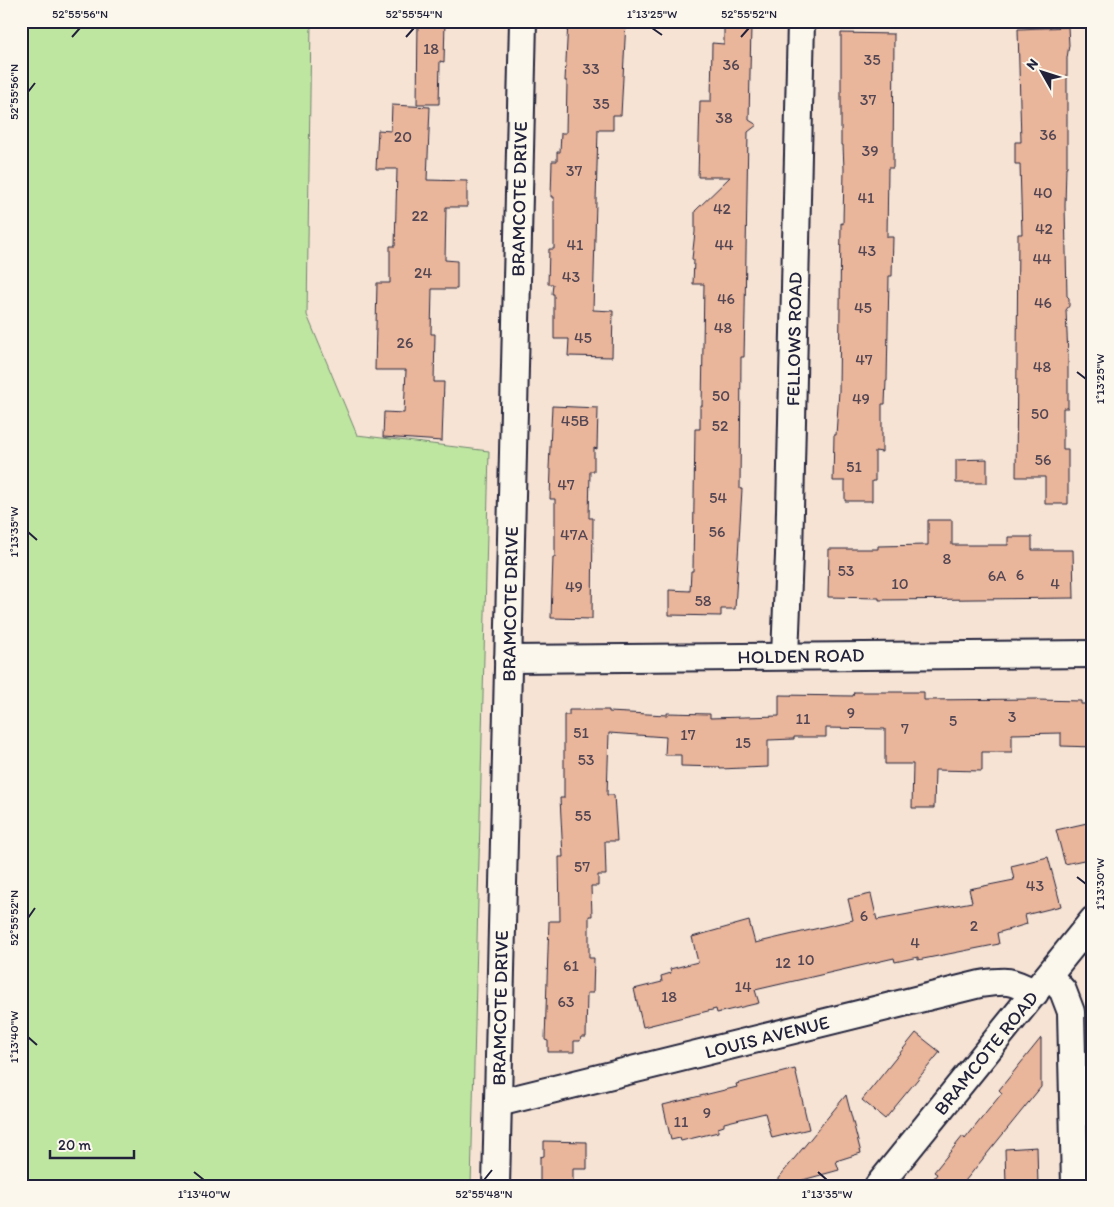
<svg xmlns="http://www.w3.org/2000/svg" width="1114" height="1207" font-family="Itim,sans-serif">
	<rect width="100%" height="100%" fill="#f6e3d4"/>
	<filter id="ink" filterUnits="userSpaceOnUse"><feTurbulence type="fractalNoise" baseFrequency=".02" numOctaves="2"/><feDisplacementMap in="SourceGraphic" scale="10" xChannelSelector="R" yChannelSelector="G"/><feConvolveMatrix kernelMatrix="1 2 1 2 8 2 1 2 1" color-interpolation-filters="sRGB"/></filter>
	<g filter="url(#ink)">
		<!-- green -->
		<path fill="#bfe6a1" stroke="#70846e" d="M 21,21 L 311,21 L 307,315 L 357,435 L 489,451 L 471,1186 L 21,1186 Z"/>
		<!-- building -->
		<g fill="#e9b59b" stroke="#22223b">
			<path d="M 418,21 L 445,21 L 444,62 L 440,61 L 439,104 L 417,104 Z"/>
			<path d="M 568,21 L 626,21 L 621,115 L 613,115 L 613,130 L 598,130 L 593,310 L 613,311 L 612,357 L 568,356 L 569,339 L 554,339 L 554,294 L 552,294 L 553,284 L 548,284 L 549,249 L 554,249 L 554,197 L 551,197 L 552,161 L 557,161 L 557,152 L 560,152 L 561,133 L 566,133 L 567,81 L 565,81 Z"/>
			<path d="M 724,24 L 751,25 L 749,120 L 757,125 L 748,132 L 745,312 L 744,357 L 741,357 L 740,489 L 742,489 L 735,609 L 721,609 L 721,616 L 669,615 L 669,590 L 690,591 L 691,571 L 693,571 L 695,429 L 700,429 L 700,406 L 702,406 L 704,284 L 693,284 L 694,260 L 692,259 L 695,232 L 695,211 L 730,177 L 698,177 L 700,101 L 711,101 L 712,43 L 724,44 Z"/>
			<path d="M 1068,27 L 1069,45 L 1067,58 L 1067,167 L 1066,167 L 1065,206 L 1067,296 L 1069,298 L 1069,306 L 1066,310 L 1068,357 L 1068,408 L 1063,408 L 1063,449 L 1068,449 L 1068,504 L 1045,504 L 1045,477 L 1016,477 L 1018,234 L 1022,234 L 1020,164 L 1015,164 L 1015,142 L 1021,142 L 1018,29 Z"/>
			<path d="M 841,33 L 894,34 L 893,168 L 888,168 L 887,237 L 893,237 L 892,276 L 889,276 L 887,381 L 886,381 L 885,404 L 882,404 L 882,452 L 875,451 L 875,481 L 872,481 L 872,501 L 845,501 L 845,481 L 833,481 L 834,435 L 836,435 L 839,391 L 841,223 L 843,224 L 844,169 L 843,145 L 841,145 Z"/>
			<path d="M 392,105 L 430,107 L 427,180 L 467,181 L 467,207 L 446,207 L 445,260 L 457,261 L 457,289 L 432,289 L 431,334 L 435,334 L 434,382 L 444,382 L 442,441 L 383,437 L 384,412 L 404,413 L 406,370 L 375,370 L 377,283 L 390,283 L 390,246 L 395,246 L 397,169 L 376,169 L 378,130 L 391,131 Z"/>
			<path d="M 552,406 L 598,408 L 597,449 L 594,448 L 594,471 L 590,471 L 589,518 L 593,518 L 592,619 L 551,618 L 553,557 L 555,557 L 555,499 L 550,499 L 551,469 L 549,469 Z"/>
			<path d="M 987,459 L 987,483 L 956,483 L 956,460 Z"/>
			<path d="M 928,520 L 952,520 L 952,545 L 1008,545 L 1008,537 L 1032,537 L 1032,550 L 1073,550 L 1074,598 L 879,600 L 879,598 L 828,597 L 829,549 L 878,549 L 878,546 L 928,545 Z"/>
			<path d="M 854,692 L 924,692 L 924,700 L 1037,699 L 1037,700 L 1081,701 L 1081,704 L 1093,704 L 1093,747 L 1061,746 L 1061,733 L 1012,734 L 1012,752 L 982,752 L 982,771 L 935,770 L 934,808 L 912,808 L 913,764 L 885,764 L 885,729 L 826,728 L 826,737 L 794,737 L 794,739 L 768,740 L 768,767 L 720,769 L 719,767 L 681,766 L 681,755 L 665,755 L 666,737 L 609,733 L 607,795 L 614,795 L 617,841 L 605,841 L 606,875 L 598,875 L 598,886 L 591,886 L 592,916 L 589,916 L 589,958 L 594,958 L 593,993 L 587,993 L 586,1037 L 581,1037 L 580,1041 L 574,1041 L 574,1052 L 548,1052 L 548,1041 L 545,1040 L 549,921 L 560,921 L 559,857 L 563,857 L 560,798 L 564,798 L 564,715 L 569,715 L 569,710 L 609,710 L 609,712 L 667,715 L 667,713 L 710,714 L 710,718 L 779,716 L 779,695 L 853,696 Z"/>
			<path d="M 1087,823 L 1093,848 L 1093,858 L 1065,864 L 1056,830 Z"/>
			<path d="M 1048,857 L 1061,906 L 1025,915 L 1027,924 L 997,933 L 999,944 L 918,960 L 918,957 L 895,962 L 894,958 L 755,990 L 759,1003 L 717,1013 L 716,1009 L 643,1027 L 634,989 L 662,982 L 661,976 L 671,973 L 670,969 L 698,962 L 692,937 L 749,921 L 755,943 L 853,920 L 848,899 L 871,894 L 877,920 L 972,902 L 969,889 L 1014,880 L 1011,866 Z"/>
			<path d="M 916,1033 L 940,1052 L 885,1119 L 862,1100 Z"/>
			<path d="M 1041,1038 L 1041,1087 L 961,1186 L 928,1186 L 937,1174 L 934,1172 L 963,1136 L 965,1139 L 1002,1093 L 999,1090 Z"/>
			<path d="M 795,1069 L 809,1129 L 772,1138 L 765,1113 L 724,1123 L 724,1126 L 718,1128 L 718,1132 L 681,1141 L 680,1138 L 671,1140 L 663,1105 L 737,1087 L 736,1084 Z"/>
			<path d="M 846,1095 L 861,1153 L 836,1161 L 839,1170 L 781,1186 L 772,1186 Z"/>
			<path d="M 544,1141 L 587,1142 L 587,1169 L 573,1169 L 573,1185 L 540,1184 L 540,1157 L 544,1156 Z"/>
			<path d="M 1037,1147 L 1038,1186 L 1006,1186 L 1005,1149 Z"/>
		</g>
		<g fill="none" stroke-linecap="round" stroke-linejoin="round">
			<!-- minor casing -->
			<g stroke="#22223b" stroke-width="30">
				<g id="minor">
					<path d="M 785,656 L 789,555 L 801,21"/>
					<path d="M 508,659 L 1093,654"/>
					<path d="M 1049,975 L 1063,991 L 1071,1012 L 1075,1186"/>
					<path d="M 498,1103 L 980,984 C 1007,980 1011,980 1035,993"/>
					<path d="M 496,1186 L 523,21"/>
					<path d="M 878,1186 L 1093,920"/>
				</g>
			</g>
			<!-- minor -->
			<use href="#minor" stroke="#fbf7ec" stroke-width="26"/>
		</g>
	</g>
	<!-- ticks -->
	<path fill="none" stroke="#22223b" stroke-width="2" d="M 652,28 L 662,35M 72,37 L 80,28M 406,37 L 414,28M 741,37 L 749,28M 28,92 L 35,83M 1077,372 L 1086,379M 28,532 L 37,540M 1077,877 L 1086,884M 28,918 L 35,908M 28,1037 L 37,1045M 194,1172 L 204,1180M 818,1172 L 827,1180M 484,1180 L 492,1170"/>
	<g text-anchor="middle" dominant-baseline="central" stroke-width="4.5" stroke-linejoin="round" paint-order="stroke">
		<!-- number labels -->
		<g font-size="16" fill="#544753">
			<text x="431" y="48">18</text>
			<text x="872" y="59">35</text>
			<text x="731" y="64">36</text>
			<text x="591" y="68">33</text>
			<text x="868" y="99">37</text>
			<text x="601" y="103">35</text>
			<text x="724" y="117">38</text>
			<text x="1048" y="134">36</text>
			<text x="403" y="136">20</text>
			<text x="870" y="150">39</text>
			<text x="574" y="170">37</text>
			<text x="1043" y="192">40</text>
			<text x="866" y="197">41</text>
			<text x="722" y="208">42</text>
			<text x="420" y="215">22</text>
			<text x="1044" y="228">42</text>
			<text x="575" y="244">41</text>
			<text x="724" y="244">44</text>
			<text x="867" y="250">43</text>
			<text x="1042" y="258">44</text>
			<text x="423" y="272">24</text>
			<text x="571" y="276">43</text>
			<text x="726" y="298">46</text>
			<text x="1043" y="302">46</text>
			<text x="863" y="307">45</text>
			<text x="723" y="327">48</text>
			<text x="583" y="337">45</text>
			<text x="405" y="342">26</text>
			<text x="864" y="359">47</text>
			<text x="1042" y="366">48</text>
			<text x="721" y="395">50</text>
			<text x="861" y="398">49</text>
			<text x="1040" y="413">50</text>
			<text x="575" y="420">45B</text>
			<text x="720" y="425">52</text>
			<text x="1043" y="459">56</text>
			<text x="854" y="466">51</text>
			<text x="566" y="484">47</text>
			<text x="718" y="497">54</text>
			<text x="717" y="531">56</text>
			<text x="574" y="534">47A</text>
			<text x="947" y="558">8</text>
			<text x="846" y="570">53</text>
			<text x="1020" y="574">6</text>
			<text x="997" y="575">6A</text>
			<text x="900" y="583">10</text>
			<text x="1055" y="583">4</text>
			<text x="574" y="586">49</text>
			<text x="703" y="600">58</text>
			<text x="851" y="712">9</text>
			<text x="1012" y="716">3</text>
			<text x="803" y="718">11</text>
			<text x="953" y="720">5</text>
			<text x="905" y="728">7</text>
			<text x="581" y="732">51</text>
			<text x="688" y="734">17</text>
			<text x="743" y="742">15</text>
			<text x="586" y="759">53</text>
			<text x="583" y="815">55</text>
			<text x="582" y="866">57</text>
			<text x="1035" y="885">43</text>
			<text x="864" y="915">6</text>
			<text x="974" y="925">2</text>
			<text x="915" y="942">4</text>
			<text x="806" y="959">10</text>
			<text x="783" y="962">12</text>
			<text x="571" y="965">61</text>
			<text x="743" y="986">14</text>
			<text x="669" y="996">18</text>
			<text x="566" y="1001">63</text>
			<text x="707" y="1112">9</text>
			<text x="681" y="1121">11</text>
		</g>
		<!-- street labels -->
		<g font-size="19" fill="#22223b" stroke="#fbf7ec">
			<text transform="translate(519 199) rotate(-89)">BRAMCOTE DRIVE</text>
			<text transform="translate(794 339) rotate(-89)">FELLOWS ROAD</text>
			<text transform="translate(510 604) rotate(-89)">BRAMCOTE DRIVE</text>
			<text transform="translate(801 656) rotate(-1)">HOLDEN ROAD</text>
			<text transform="translate(500 1008) rotate(-89)">BRAMCOTE DRIVE</text>
			<text transform="translate(767 1037) rotate(-14)">LOUIS AVENUE</text>
			<text transform="translate(986 1053) rotate(-51)">BRAMCOTE ROAD</text>
		</g>
	</g>
	<!-- margin -->
	<rect width="1114" height="1207" fill="none" stroke="#fbf7ec" stroke-width="55"/>
	<!-- north arrow -->
	<g transform="translate(1042 72) rotate(309)" stroke="#fbf7ec" stroke-width="4" paint-order="stroke">
	<path d="M0-4L9 19L0 12L-9 19Z" fill="#22223b"/>
	<text y="-8" font-size="14" font-weight="bold" text-anchor="middle" fill="#22223b">N</text>
	</g>
	<!-- scale -->
	<path d="M50 1150v8h84v-8" fill="none" stroke="#22223b" stroke-width="2.5"/>
	<text x="58" y="1150" font-size="15" fill="#22223b" stroke="#fbf7ec" stroke-width="4" paint-order="stroke">20 m</text>
	<rect x="28" y="28" width="1058" height="1152" fill="none" stroke="#22223b" stroke-width="2"/>
	<g font-size="12" text-anchor="middle" fill="#22223b">
		<text x="80" y="18">52°55'56"N</text>
		<text x="414" y="18">52°55'54"N</text>
		<text x="652" y="18">1°13'25"W</text>
		<text x="749" y="18">52°55'52"N</text>
		<text transform="translate(14 92) rotate(-90)" y="4">52°55'56"N</text>
		<text transform="translate(1100 379) rotate(-90)" y="4">1°13'25"W</text>
		<text transform="translate(14 532) rotate(-90)" y="4">1°13'35"W</text>
		<text transform="translate(1100 884) rotate(-90)" y="4">1°13'30"W</text>
		<text transform="translate(14 918) rotate(-90)" y="4">52°55'52"N</text>
		<text transform="translate(14 1037) rotate(-90)" y="4">1°13'40"W</text>
		<text x="204" y="1198">1°13'40"W</text>
		<text x="484" y="1198">52°55'48"N</text>
		<text x="827" y="1198">1°13'35"W</text>
	</g>
</svg>
